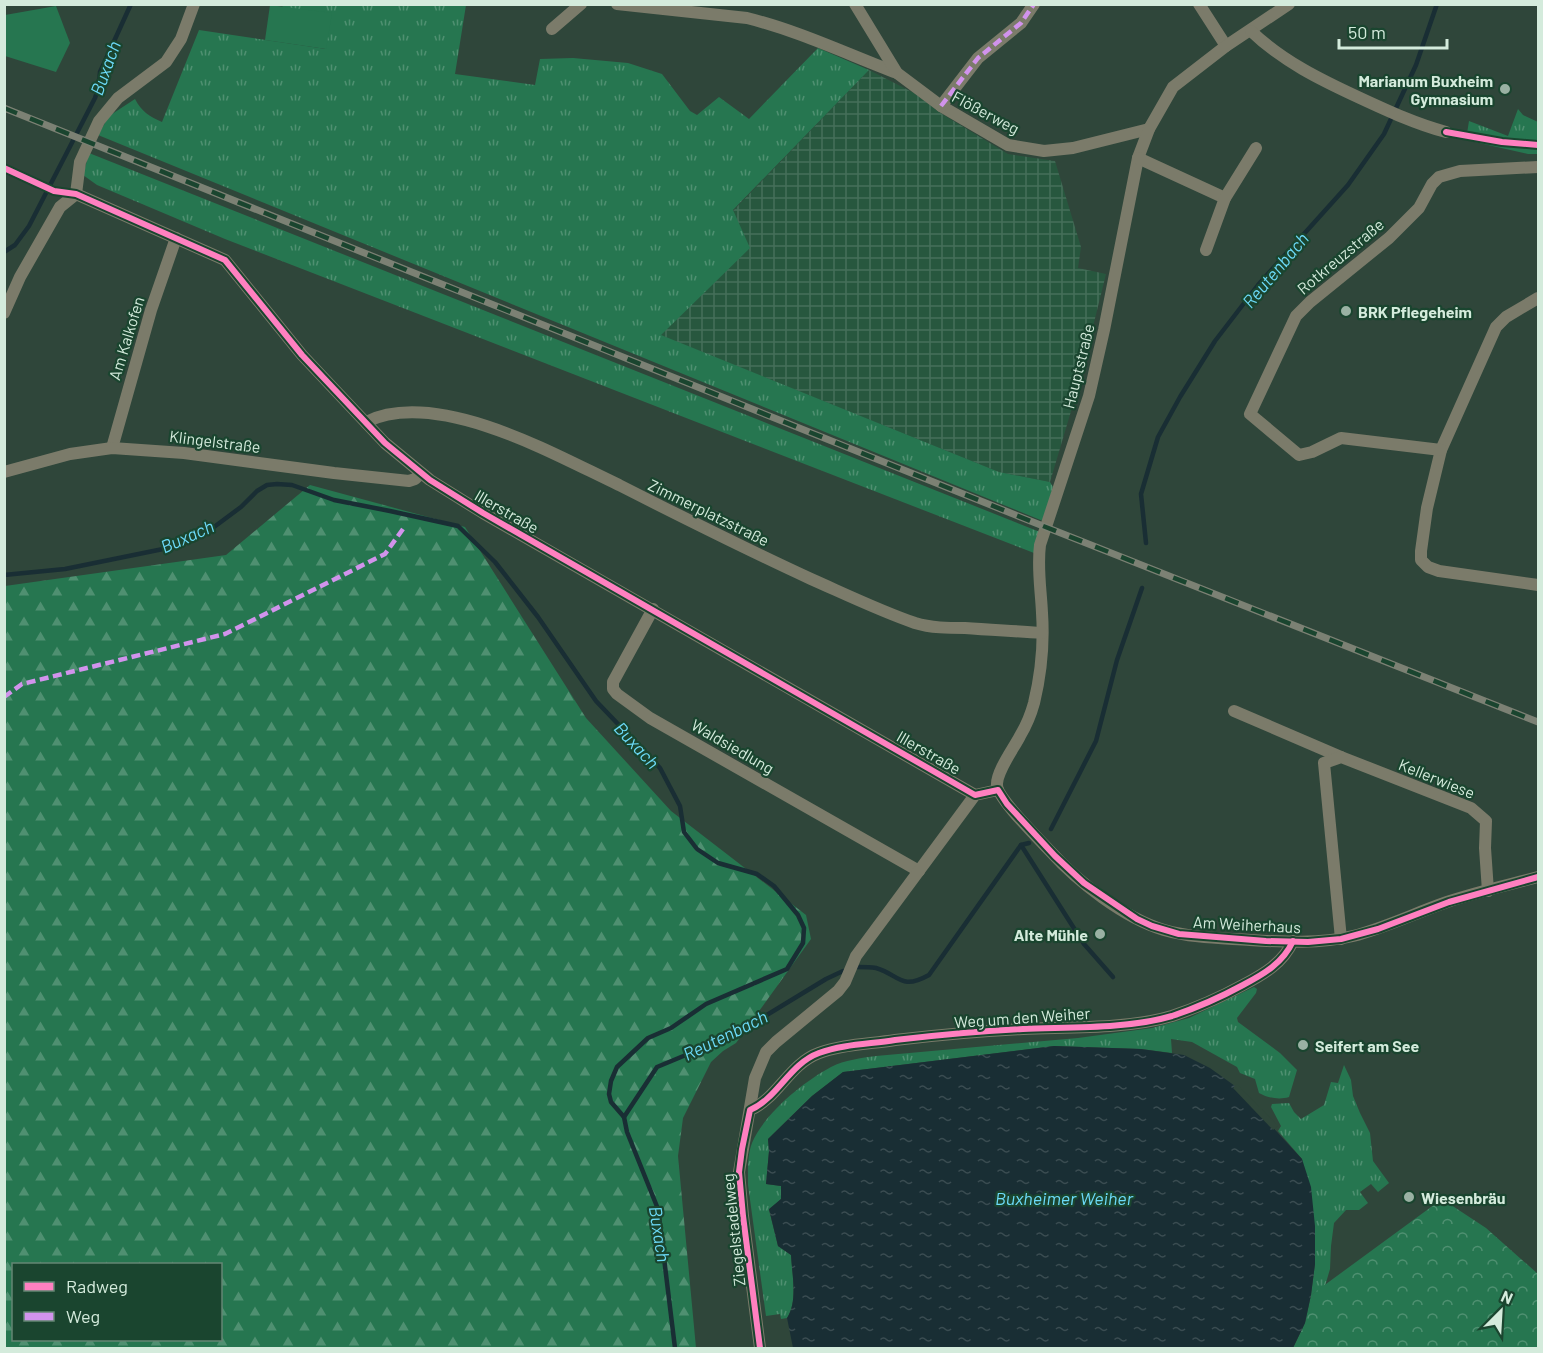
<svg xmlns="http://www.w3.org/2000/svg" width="1543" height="1353" font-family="Barlow,sans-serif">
	<defs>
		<pattern id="industrial-grid" width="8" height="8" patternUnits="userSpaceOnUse" patternTransform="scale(1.5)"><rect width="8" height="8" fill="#27573e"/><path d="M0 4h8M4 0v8" fill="none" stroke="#456f59"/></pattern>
		<pattern id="grass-tufts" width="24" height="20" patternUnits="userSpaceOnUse" patternTransform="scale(1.5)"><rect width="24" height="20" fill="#267650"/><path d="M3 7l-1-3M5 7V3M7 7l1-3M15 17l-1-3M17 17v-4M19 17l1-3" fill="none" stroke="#4f9071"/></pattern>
		<pattern id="forest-firs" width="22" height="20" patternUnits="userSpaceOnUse" patternTransform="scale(1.5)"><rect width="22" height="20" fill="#267650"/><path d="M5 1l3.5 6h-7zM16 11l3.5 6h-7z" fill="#4f9071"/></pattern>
		<pattern id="park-crowns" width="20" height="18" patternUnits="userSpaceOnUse" patternTransform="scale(1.5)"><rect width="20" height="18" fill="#267650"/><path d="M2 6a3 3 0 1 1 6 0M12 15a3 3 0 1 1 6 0" fill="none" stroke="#4f9071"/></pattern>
		<pattern id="water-ripples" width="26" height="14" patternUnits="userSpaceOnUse" patternTransform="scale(1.5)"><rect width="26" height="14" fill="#192e34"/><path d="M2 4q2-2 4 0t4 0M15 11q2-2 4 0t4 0" fill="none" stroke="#3a4c51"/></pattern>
	</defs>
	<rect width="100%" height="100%" fill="#2f463a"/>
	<!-- industrial -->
	<path fill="url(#industrial-grid)" d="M 869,70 L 914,93 L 942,114 L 1008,154 L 1055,161 L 1081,247 L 1078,268 L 1106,274 L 1077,391 L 1050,482 L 999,472 L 660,335 L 749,248 L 733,211 Z"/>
	<!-- grass -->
	<g fill="url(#grass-tufts)">
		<path d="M 281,5 L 466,5 L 455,74 L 535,85 L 540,59 L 573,58 L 628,63 L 662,74 L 690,111 L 697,115 L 719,97 L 749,119 L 818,48 L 869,70 L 733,210 L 750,248 L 661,335 L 999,472 L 1050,482 L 1053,487 L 1043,521 L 98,135 L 109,116 L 135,99 C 141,111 150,117 162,122 L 199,30 L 326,49 Z"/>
		<path d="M 1518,109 L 1523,115 L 1538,122 L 1538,154 L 1528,154 L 1466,140 L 1469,121 L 1508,136 Z"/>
		<path d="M 89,153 L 1040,532 L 1034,553 L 225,239 L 97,185 L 83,175 Z"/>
		<path d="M 1254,987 L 1257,989 L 1256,993 L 1237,1018 L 1238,1022 L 1280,1053 L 1297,1070 L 1289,1097 C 1279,1100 1268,1098 1259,1093 L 1255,1079 L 1240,1073 L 1237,1067 L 1192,1042 L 1171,1039 L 1172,1053 L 1141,1049 L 1054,1046 L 843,1072 L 812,1096 L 768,1139 L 769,1151 L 766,1184 L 781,1186 L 781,1199 L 769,1210 L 778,1246 L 791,1255 C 792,1275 798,1301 787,1318 L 781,1319 L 780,1314 L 766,1316 L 748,1185 C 748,1171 747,1156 752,1143 C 764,1114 803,1082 831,1067 C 845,1060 861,1058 876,1056 L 1078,1038 L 1152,1028 L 1189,1018 Z"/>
		<path d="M 1344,1065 L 1351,1080 L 1353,1096 L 1360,1113 L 1370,1133 L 1373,1161 L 1389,1183 L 1378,1192 L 1371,1184 L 1360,1192 L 1368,1203 L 1359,1210 L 1346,1210 L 1334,1223 L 1331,1246 L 1330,1269 L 1325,1286 L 1311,1295 L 1315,1264 L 1302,1159 L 1278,1131 L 1281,1126 L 1271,1107 L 1272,1104 L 1289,1103 L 1294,1112 L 1301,1119 L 1324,1105 L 1331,1082 L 1338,1083 Z"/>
	</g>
	<!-- forest -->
	<path fill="url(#forest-firs)" fill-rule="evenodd" d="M 310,485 L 465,527 L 586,718 L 671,811 L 806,915 L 811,939 L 736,1043 L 723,1051 L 711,1062 L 683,1118 L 678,1156 L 696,1348 L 5,1348 L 5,586 L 226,555 ZM 14,1264 L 220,1264 L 220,1340 L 14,1340 Z"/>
	<!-- park -->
	<path fill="url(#park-crowns)" d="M 1442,1199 L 1486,1228 L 1538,1274 L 1538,1348 L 1293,1348 L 1305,1323 L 1311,1295 Z"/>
	<!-- garden -->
	<g fill="#267650">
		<path d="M 270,5 L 332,13 L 326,49 L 265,40 Z"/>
		<path d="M 56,6 L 70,43 L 56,72 L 5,56 L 5,15 Z"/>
	</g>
	<!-- water -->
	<path fill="url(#water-ripples)" d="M 1054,1046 L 1141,1049 L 1184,1055 L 1210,1068 L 1235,1086 L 1302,1159 L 1311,1187 L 1315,1226 L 1315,1264 L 1311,1295 L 1305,1323 L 1293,1348 L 793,1348 L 787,1318 C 798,1301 792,1275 791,1255 L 778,1246 L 769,1209 L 781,1199 L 781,1186 L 766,1184 L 769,1151 L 768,1139 L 812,1096 L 843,1072 Z"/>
	<!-- pier -->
	<path fill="#2f463a" d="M 1237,1084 L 1278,1126 L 1273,1130 L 1233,1088 Z"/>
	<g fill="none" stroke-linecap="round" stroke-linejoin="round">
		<!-- stream -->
		<g stroke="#192e34" stroke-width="4.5">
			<path d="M 4,252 L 15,245 L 29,226 L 95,98 L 99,86 L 100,72 L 131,4"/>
			<path d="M 1146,543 L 1141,494 L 1158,437 L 1180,397 L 1215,341 L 1258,285 L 1348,185 L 1384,134 L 1416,65 L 1437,4"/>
			<path d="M 4,575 L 65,569 L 168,548 L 210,530 L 241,507 L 257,491 L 267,485 L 277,484 L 292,485 L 334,500 L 390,511 L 458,526 L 495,562 L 538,617 L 596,701 L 660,768 L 680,806 L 684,832 L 697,849 L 718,863 L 757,874 L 774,886 L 798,915 L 804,928 L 803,943 L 787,969 L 706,1004 L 671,1028 L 648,1038 L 617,1067 L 611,1081 L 609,1094 L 611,1102 L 624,1117 L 627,1132 L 658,1209 L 675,1348"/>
			<path d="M 1051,829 L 1096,741 L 1117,660 L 1142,588"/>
			<path d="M 1021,845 L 1084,944 L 1113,977"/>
			<path d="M 857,967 C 864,967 870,967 876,968 C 900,975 900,991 929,975 L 1021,845 L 1029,843"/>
			<path d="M 624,1117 L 657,1067 L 734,1035 L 826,979 L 843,971"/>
		</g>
		<!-- minor -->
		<g stroke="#7b7b6a" stroke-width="12">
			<path d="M 617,4 L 747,18 C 799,31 847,54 897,73"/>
			<path d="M 855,4 L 897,73 L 941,106 L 1008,145 L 1044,151 L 1073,148 L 1149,129"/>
			<path d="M 1199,4 L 1226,46"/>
			<path d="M 1289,4 L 1226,46 L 1173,87 L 1149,129 L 1138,158 L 1104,330 L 1089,396 L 1040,545 C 1037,568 1041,590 1042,613 C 1044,642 1041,674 1034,703 C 1031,714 1026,726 1020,736 C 1014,748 996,772 997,785 C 997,798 1039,839 1050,851 C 1078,882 1124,918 1164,930 C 1192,938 1221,938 1250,940 C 1284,942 1320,944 1353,936 C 1385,928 1415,913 1447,902 C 1476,892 1508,885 1538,877"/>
			<path d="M 552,29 L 581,4"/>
			<path d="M 1251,31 C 1282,61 1321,80 1360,98 C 1388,111 1416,124 1446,132"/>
			<path d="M 941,106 L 978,58 L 1021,23 L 1034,4"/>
			<path d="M 1138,158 L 1225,198"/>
			<path d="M 76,194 L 225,260 L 302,355 L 385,443 L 430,480 L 483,513 L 975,795"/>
			<path d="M 1206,250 L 1225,198 L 1256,148"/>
			<path d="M 1538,298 L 1506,317 L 1496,327 L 1441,450 L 1427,508 L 1421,551 L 1421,560 L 1428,567 L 1439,571 L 1538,585"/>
			<path d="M 4,313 L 20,277 L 60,207 L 76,194 L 80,162 L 99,121 L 118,98 L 166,62 L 181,39 L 194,4"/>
			<path d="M 366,422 C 402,404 449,414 486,426 C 532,441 575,464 619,485 C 682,517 746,549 811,579 C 845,594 880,611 915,623 C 931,628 949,628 965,628 C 991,630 1016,631 1042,633"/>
			<path d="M 112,448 L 151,310 L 176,238"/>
			<path d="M 1441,450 L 1341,438 L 1312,452 L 1299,455 L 1250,414 L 1296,316 L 1310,302 L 1389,238 L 1419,208 L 1432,184 L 1439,177 L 1460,171 L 1538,167"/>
			<path d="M 4,472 L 70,454 L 112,448 L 184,453 L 334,473 L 409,481 L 415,479 L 421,473"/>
			<path d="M 653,609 L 613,682 L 613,689 L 617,694 L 650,718 L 919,871"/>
			<path d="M 1234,711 L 1341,757"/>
			<path d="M 1341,939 L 1324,763 L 1341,757 L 1471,808 L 1486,821 L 1485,848 L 1488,891"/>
			<path d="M 750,1110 C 778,1098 789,1064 819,1053 C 843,1044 871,1044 895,1040 C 937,1035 980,1031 1023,1029 C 1069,1027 1128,1029 1172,1016 C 1196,1008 1221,997 1243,985 C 1264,974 1283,963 1293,941"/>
			<path d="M 760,1348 L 743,1216 L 739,1172 L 755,1078 L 766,1052 L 776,1042 L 838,991 L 845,982 L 856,956 L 975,795 L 998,790"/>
		</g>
		<!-- rail casing -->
		<g stroke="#7c8174" stroke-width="7">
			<path id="rail" d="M 4,108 L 1033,522 L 1538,722"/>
		</g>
		<!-- rail -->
		<use href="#rail" stroke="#1a452f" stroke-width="4.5" stroke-dasharray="14" stroke-linecap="butt"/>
		<!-- quiet -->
		<g stroke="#d193ec" stroke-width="4.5" stroke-dasharray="9 4.5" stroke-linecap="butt">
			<path d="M 941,106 L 978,58 L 1021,23 L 1034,4"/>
			<path d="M 4,697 L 22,684 L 225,634 L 385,554 L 403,529"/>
		</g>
		<!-- cycleway casing -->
		<g stroke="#1a452f" stroke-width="10">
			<g id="cycleway">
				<path d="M 1446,132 L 1502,142 L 1538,145"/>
				<path d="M 4,168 L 54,191 L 76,194 L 225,260 L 302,355 L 385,443 L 430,480 L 483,513 L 975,795 L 998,790 L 1007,804 L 1055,856 L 1084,883 L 1137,919 L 1152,926 L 1179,934 L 1266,941 L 1308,942 L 1341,939 L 1378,929 L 1449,902 L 1538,877"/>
				<path d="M 760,1348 L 743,1216 L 739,1172 L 742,1149 L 750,1110 C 778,1098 789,1064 819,1053 C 843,1044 871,1044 895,1040 C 937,1035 980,1031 1023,1029 C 1069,1027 1128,1029 1172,1016 C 1196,1008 1221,997 1243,985 C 1264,974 1283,963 1293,941"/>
			</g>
		</g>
		<!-- cycleway -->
		<use href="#cycleway" stroke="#ff80c0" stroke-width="6"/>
	</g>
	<!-- markers -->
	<g fill="#9ab1a3" stroke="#1a452f" stroke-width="2">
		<circle cx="1505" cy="89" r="6"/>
		<circle cx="1346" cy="311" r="6"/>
		<circle cx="1100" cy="934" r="6"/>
		<circle cx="1303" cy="1045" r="6"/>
		<circle cx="1409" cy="1197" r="6"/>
	</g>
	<g text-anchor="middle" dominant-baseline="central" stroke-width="4.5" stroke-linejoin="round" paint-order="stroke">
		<!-- poi labels -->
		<g font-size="16" font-weight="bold" fill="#d4ebdc" stroke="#1a452f" text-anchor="start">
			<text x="1493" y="80" text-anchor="end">Marianum Buxheim<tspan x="1493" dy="18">Gymnasium</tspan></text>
			<text x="1358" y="311">BRK Pflegeheim</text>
			<text x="1088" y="934" text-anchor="end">Alte Mühle</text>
			<text x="1315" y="1045">Seifert am See</text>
			<text x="1421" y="1197">Wiesenbräu</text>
		</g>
		<!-- street labels -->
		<g font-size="16" fill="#d4ebdc" stroke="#1a452f">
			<text transform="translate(986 112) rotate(28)">Flößerweg</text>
			<text transform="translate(1340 256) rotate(-40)">Rotkreuzstraße</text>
			<text transform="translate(126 338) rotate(-73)">Am Kalkofen</text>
			<text transform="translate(1078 366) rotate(-76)">Hauptstraße</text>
			<text transform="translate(215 441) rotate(7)">Klingelstraße</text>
			<text transform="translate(507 511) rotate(30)">Illerstraße</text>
			<text transform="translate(709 512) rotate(26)">Zimmerplatzstraße</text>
			<text transform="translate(733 746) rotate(30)">Waldsiedlung</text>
			<text transform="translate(929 752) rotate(30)">Illerstraße</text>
			<text transform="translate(1437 778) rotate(22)">Kellerwiese</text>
			<text transform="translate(1247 924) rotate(3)">Am Weiherhaus</text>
			<text transform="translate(1022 1017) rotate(-4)">Weg um den Weiher</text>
			<text transform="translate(733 1230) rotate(-96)">Ziegelstadelweg</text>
		</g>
		<!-- water labels -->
		<g font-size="18" font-style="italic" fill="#6cdaf8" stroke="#1a452f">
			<text transform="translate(105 68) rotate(-70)">Buxach</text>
			<text transform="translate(1275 270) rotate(-50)">Reutenbach</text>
			<text transform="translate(187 536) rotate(-24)">Buxach</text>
			<text transform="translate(637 745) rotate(47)">Buxach</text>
			<text transform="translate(725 1035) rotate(-26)">Reutenbach</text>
			<text x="1064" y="1198">Buxheimer Weiher</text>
			<text transform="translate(660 1234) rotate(81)">Buxach</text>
		</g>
	</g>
	<!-- border -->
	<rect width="1543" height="1353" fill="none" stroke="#d4ebdc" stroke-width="12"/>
	<!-- legend -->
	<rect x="12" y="1263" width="210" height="78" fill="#1a452f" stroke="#648774" stroke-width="1.5"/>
	<rect x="24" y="1282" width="30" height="9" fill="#ff80c0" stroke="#648774" stroke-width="1.5"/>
	<text x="66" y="1293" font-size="18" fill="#d4ebdc">Radweg</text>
	<rect x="24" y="1312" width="30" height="9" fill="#d193ec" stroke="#648774" stroke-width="1.5"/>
	<text x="66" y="1323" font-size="18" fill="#d4ebdc">Weg</text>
	<!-- north arrow -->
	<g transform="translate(1501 1311) rotate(24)" stroke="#1a452f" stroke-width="4.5" paint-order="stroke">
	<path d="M0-4.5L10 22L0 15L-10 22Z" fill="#d4ebdc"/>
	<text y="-9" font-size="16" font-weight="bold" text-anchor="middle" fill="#d4ebdc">N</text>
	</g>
	<!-- scale -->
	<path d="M1339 39v9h108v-9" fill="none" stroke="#d4ebdc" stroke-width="3"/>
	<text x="1348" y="39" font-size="18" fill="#d4ebdc" stroke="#1a452f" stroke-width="4.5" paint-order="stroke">50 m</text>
</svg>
